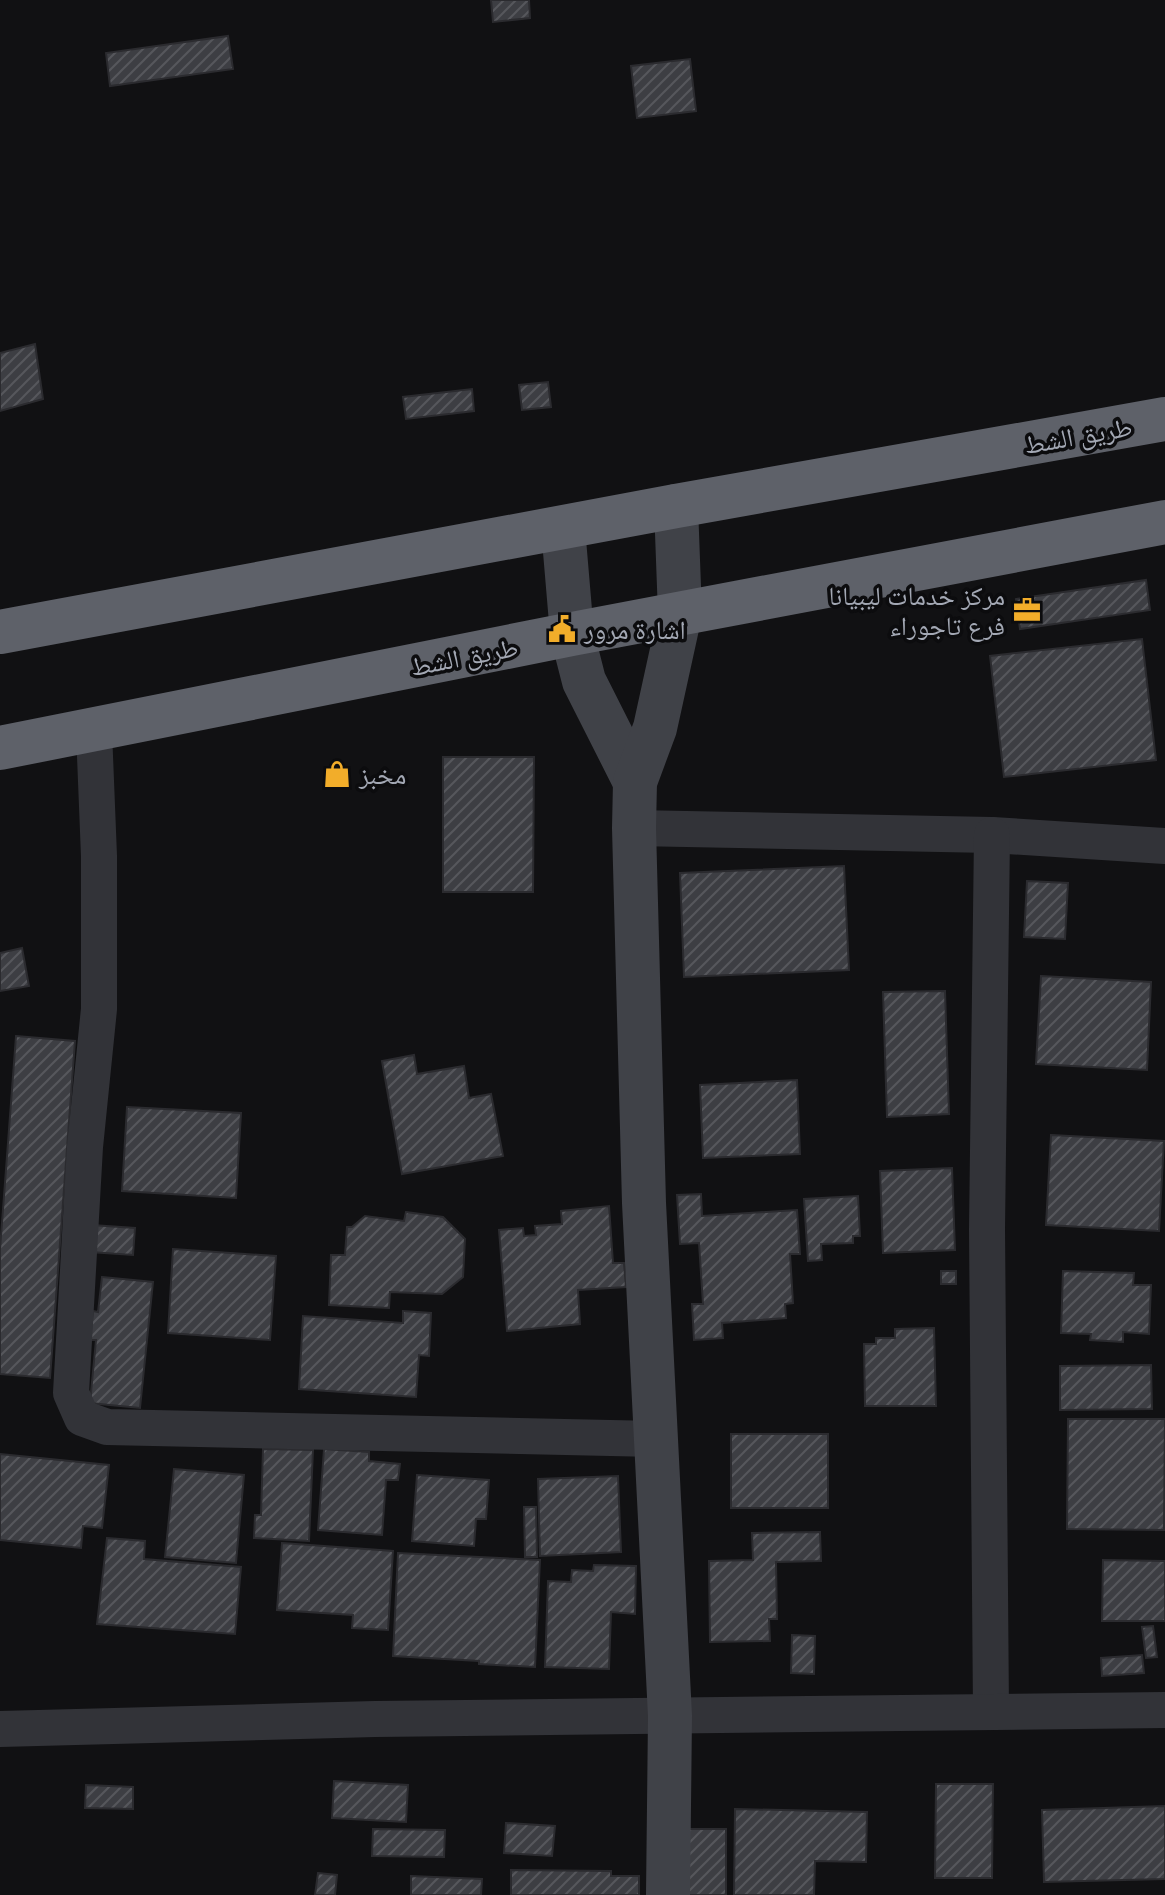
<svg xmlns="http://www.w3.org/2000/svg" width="1165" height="1895" font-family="Lato,'Noto Naskh Arabic',sans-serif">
	<defs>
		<pattern id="building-hatch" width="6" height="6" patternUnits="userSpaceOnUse" patternTransform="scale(2)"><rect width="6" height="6" fill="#3d3e43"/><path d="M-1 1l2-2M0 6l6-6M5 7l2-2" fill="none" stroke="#56575c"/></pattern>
	</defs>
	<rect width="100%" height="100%" fill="#111113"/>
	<!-- building -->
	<g fill="url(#building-hatch)" stroke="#2b2b2f" stroke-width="2">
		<path d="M 491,0 L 529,0 L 530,18 L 493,22 Z"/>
		<path d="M 228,36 L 233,69 L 110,86 L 106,53 Z"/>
		<path d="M 690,59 L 696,111 L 637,118 L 631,66 Z"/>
		<path d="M 35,344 L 43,399 L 0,411 L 0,353 Z"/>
		<path d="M 548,382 L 551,407 L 522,410 L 519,385 Z"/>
		<path d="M 472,389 L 474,411 L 406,419 L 403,397 Z"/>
		<path d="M 1146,580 L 1150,610 L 1020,629 L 1016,599 Z"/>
		<path d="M 1142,639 L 1156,760 L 1004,777 L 990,656 Z"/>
		<path d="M 443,757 L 534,757 L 533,892 L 443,892 Z"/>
		<path d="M 844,866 L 849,970 L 684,977 L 680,873 Z"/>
		<path d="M 1027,881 L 1068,883 L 1065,939 L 1024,937 Z"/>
		<path d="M 22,948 L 29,986 L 0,991 L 0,953 Z"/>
		<path d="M 1041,976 L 1151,982 L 1147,1070 L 1036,1064 Z"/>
		<path d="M 945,991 L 949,1114 L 887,1117 L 883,992 Z"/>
		<path d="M 16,1036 L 75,1041 L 50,1378 L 0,1374 L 0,1249 Z"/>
		<path d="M 414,1055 L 417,1074 L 464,1066 L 469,1098 L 491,1094 L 503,1156 L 402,1174 L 382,1061 Z"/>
		<path d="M 797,1080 L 800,1154 L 703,1158 L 700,1085 Z"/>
		<path d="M 127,1107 L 241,1113 L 236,1198 L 122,1191 Z"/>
		<path d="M 1051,1135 L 1164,1141 L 1159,1231 L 1046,1225 Z"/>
		<path d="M 952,1168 L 955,1250 L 883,1253 L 880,1171 Z"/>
		<path d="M 701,1194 L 702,1216 L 797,1210 L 800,1254 L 790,1254 L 793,1303 L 785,1304 L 786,1318 L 722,1323 L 723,1338 L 694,1340 L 692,1304 L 703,1304 L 699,1243 L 680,1244 L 677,1195 Z"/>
		<path d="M 858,1196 L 860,1236 L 853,1236 L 853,1243 L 821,1244 L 822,1260 L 808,1261 L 804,1199 Z"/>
		<path d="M 609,1206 L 613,1263 L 624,1263 L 626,1287 L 578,1290 L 580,1324 L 507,1331 L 499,1230 L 523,1228 L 524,1236 L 536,1235 L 535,1226 L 562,1224 L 561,1211 Z"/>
		<path d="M 406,1212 L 443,1217 L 465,1239 L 463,1277 L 442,1294 L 390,1292 L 389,1308 L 329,1305 L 331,1255 L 345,1255 L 347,1227 L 352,1227 L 365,1216 L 404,1221 Z"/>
		<path d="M 92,1225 L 135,1228 L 133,1255 L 90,1252 Z"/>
		<path d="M 173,1249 L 276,1256 L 270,1340 L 168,1333 Z"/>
		<rect x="941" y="1271" width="15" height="13"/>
		<path d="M 1063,1271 L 1134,1273 L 1133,1285 L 1151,1285 L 1149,1334 L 1123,1332 L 1123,1342 L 1090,1340 L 1091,1334 L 1061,1333 Z"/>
		<path d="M 102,1277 L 153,1282 L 140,1408 L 90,1403 L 96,1340 L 90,1340 L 93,1311 L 98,1312 Z"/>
		<path d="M 403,1311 L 431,1313 L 429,1356 L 419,1355 L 416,1397 L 299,1389 L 303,1316 L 403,1323 Z"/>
		<path d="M 934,1328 L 936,1406 L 865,1406 L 864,1344 L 876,1344 L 876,1338 L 895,1338 L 895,1329 Z"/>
		<path d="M 1151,1365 L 1152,1409 L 1060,1410 L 1060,1366 Z"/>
		<path d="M 1068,1419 L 1165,1419 L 1164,1530 L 1067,1529 Z"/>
		<rect x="731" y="1434" width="97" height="74"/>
		<path d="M 263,1449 L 313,1450 L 309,1541 L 254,1538 L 255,1515 L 261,1515 Z"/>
		<path d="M 324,1449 L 369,1452 L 369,1461 L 400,1464 L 398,1480 L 386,1480 L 382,1535 L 318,1530 Z"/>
		<path d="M 0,1454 L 109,1465 L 102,1528 L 83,1526 L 81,1548 L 0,1540 Z"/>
		<path d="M 174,1469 L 244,1475 L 236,1563 L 165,1557 Z"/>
		<path d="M 417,1475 L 489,1480 L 486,1519 L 476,1519 L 474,1546 L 412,1541 Z"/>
		<path d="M 618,1476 L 621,1552 L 540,1556 L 538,1479 Z"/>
		<path d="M 524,1507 L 536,1507 L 537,1557 L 525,1557 Z"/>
		<path d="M 820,1532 L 821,1561 L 776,1562 L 777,1619 L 769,1619 L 770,1641 L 710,1642 L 709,1561 L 753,1560 L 752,1533 Z"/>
		<path d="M 107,1538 L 145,1541 L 144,1559 L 241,1567 L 235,1634 L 97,1624 Z"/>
		<path d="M 282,1543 L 393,1551 L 388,1630 L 352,1628 L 353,1615 L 277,1610 Z"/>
		<path d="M 398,1553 L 540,1560 L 535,1667 L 479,1664 L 479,1661 L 393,1656 Z"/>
		<path d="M 1103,1560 L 1165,1561 L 1165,1621 L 1102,1621 Z"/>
		<path d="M 594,1565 L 636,1566 L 635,1614 L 611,1612 L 609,1669 L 545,1667 L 548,1581 L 571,1582 L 572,1570 L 593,1571 Z"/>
		<path d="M 1153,1626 L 1157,1657 L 1146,1658 L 1142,1627 Z"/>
		<path d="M 792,1635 L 815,1636 L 814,1674 L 791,1673 Z"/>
		<path d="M 1142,1655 L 1144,1673 L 1102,1676 L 1101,1658 Z"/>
		<path d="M 334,1781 L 408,1785 L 406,1822 L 332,1818 Z"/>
		<path d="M 936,1784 L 993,1784 L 992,1878 L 935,1878 Z"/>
		<path d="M 86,1785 L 133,1787 L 133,1809 L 85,1808 Z"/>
		<path d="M 1165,1806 L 1165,1879 L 1044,1882 L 1042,1810 Z"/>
		<path d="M 735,1809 L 867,1812 L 866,1862 L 815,1861 L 814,1895 L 734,1895 Z"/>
		<path d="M 506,1823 L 555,1826 L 552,1856 L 504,1853 Z"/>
		<path d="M 373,1829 L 445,1830 L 444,1857 L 372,1856 Z"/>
		<rect x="687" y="1829" width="39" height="66"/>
		<path d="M 511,1870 L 611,1871 L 611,1876 L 639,1876 L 639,1895 L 511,1895 Z"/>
		<path d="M 318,1873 L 337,1875 L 335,1895 L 315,1895 Z"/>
		<path d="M 411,1876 L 482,1879 L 481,1895 L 411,1895 Z"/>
	</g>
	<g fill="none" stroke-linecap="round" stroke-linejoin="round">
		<!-- street -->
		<g stroke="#323338" stroke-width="36">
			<path d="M 94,731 L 99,856 L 99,1009 L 85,1147 L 71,1393 L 82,1418 L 107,1427 L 656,1439"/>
			<path d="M 634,828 L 992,835 L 1165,846"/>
			<path d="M 991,1711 L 987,1229 L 992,835"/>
			<path d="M 0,1729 L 375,1719 L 1165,1710"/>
		</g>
		<!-- secondary -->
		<g stroke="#404248" stroke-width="44">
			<path d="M 563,528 L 572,634 L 584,681 L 635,782"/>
			<path d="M 668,1895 L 670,1716 L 644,1203 L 634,828 L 635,782 L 655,728 L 680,614 L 676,506"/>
		</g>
		<!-- highway -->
		<g stroke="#5e6169" stroke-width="44">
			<path d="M 0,632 L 676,506 L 1165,419"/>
			<path d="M 0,748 L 572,634 L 1165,522"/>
		</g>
	</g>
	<!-- icons -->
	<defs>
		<g id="office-bare" transform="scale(2.16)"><path d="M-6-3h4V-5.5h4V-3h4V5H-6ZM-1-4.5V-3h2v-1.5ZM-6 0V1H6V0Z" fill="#f2ad2a" stroke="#0c0c0e" stroke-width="2.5" paint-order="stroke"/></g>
		<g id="civic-bare" transform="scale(2.16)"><path d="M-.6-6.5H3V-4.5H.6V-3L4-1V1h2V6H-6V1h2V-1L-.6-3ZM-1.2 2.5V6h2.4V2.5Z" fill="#f2ad2a" stroke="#0c0c0e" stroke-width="2.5" paint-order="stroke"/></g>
		<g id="shop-bare" transform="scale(2.16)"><path d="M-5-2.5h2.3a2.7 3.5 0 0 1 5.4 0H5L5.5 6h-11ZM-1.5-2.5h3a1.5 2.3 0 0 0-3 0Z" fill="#f2ad2a" stroke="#0c0c0e" stroke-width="2.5" paint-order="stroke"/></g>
	</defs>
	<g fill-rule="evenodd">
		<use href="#office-bare" x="1027" y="610"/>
		<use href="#civic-bare" x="562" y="629"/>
		<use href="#shop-bare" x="337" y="774"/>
	</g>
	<g text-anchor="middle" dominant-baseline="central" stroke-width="7" stroke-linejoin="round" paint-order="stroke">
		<!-- street labels -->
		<g font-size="26" fill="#a3a8b4" stroke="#0c0c0e">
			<text transform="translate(1078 435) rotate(-10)">طريق الشط</text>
			<text transform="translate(464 656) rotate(-11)">طريق الشط</text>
		</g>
		<!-- poi labels -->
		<g font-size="26" fill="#a3a8b4" stroke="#0c0c0e" text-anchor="start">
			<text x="1005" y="595" text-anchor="end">مركز خدمات ليبيانا<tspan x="1005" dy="30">فرع تاجوراء</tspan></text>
			<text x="584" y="629">اشارة مرور</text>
			<text x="359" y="774">مخبز</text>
		</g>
	</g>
</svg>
